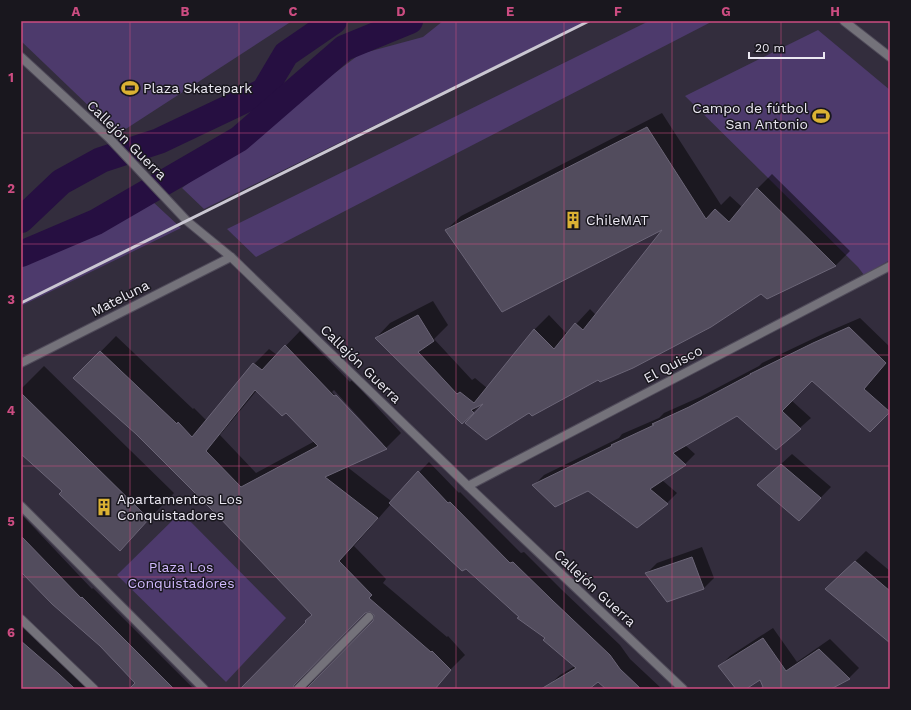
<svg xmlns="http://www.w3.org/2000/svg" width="911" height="710" font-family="'Work Sans',sans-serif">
	<rect width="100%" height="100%" fill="#332d3d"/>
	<!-- green -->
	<g fill="#4d3a6c">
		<path d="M 21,21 L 292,21 L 118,134 L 21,41 Z"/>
		<path d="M 443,21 L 588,21 L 204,209 L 182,188 L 360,54 L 423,37 Z"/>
		<path d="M 649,21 L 713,21 L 256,257 L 227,229 Z"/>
		<path d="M 818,30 L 890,90 L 890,260 L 864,275 L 858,267 L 685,96 Z"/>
		<path d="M 152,201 L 181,228 L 21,306 L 21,266 L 97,234 Z"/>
		<path d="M 181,512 L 286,618 L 226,682 L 117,575 Z"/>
	</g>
	<!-- shadow -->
	<g fill="#0007" fill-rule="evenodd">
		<path d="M 662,113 L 721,205 L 730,196 L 742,207 L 757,189 L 772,174 L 850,251 L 836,265 L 767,298 L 761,293 L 598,379 L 529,412 L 487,401 L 481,404 L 462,423 L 376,338 L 390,323 L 433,301 L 448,325 L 434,339 L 472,380 L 475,378 L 487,388 L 534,330 L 549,315 L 567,334 L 590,309 L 596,315 L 666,227 L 446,230 L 461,216 Z"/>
		<path d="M 860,318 L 890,347 L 890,412 L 870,431 L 812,380 L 791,400 L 811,418 L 776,449 L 737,415 L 685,445 L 695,454 L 685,464 L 662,480 L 677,493 L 667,503 L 637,527 L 589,490 L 534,485 L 544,475 L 619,438 L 622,434 L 659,418 L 664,413 L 700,397 L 759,366 L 762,363 L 825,333 Z"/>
		<path d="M 300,331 L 350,382 L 352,380 L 401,433 L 386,448 L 346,466 L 391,501 L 429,462 L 459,493 L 460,492 L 521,553 L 524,552 L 562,590 L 620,645 L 630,659 L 662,689 L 607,689 L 598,681 L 588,689 L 552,689 L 549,685 L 560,675 L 575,666 L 546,638 L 391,504 L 354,546 L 386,579 L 383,583 L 447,637 L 448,636 L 465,655 L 431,689 L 241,689 L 313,615 L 218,515 L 136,433 L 75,378 L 116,336 L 193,409 L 194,408 L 207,421 L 254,364 L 269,349 L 277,355 ZM 257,390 L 286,412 L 315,441 L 256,473 L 220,435 ZM 334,390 L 383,444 L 381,444 L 332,392 ZM 370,611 L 374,613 L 375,618 L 374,621 L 318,678 L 315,680 L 309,678 L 307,671 L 365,612 Z"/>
		<path d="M 44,366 L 174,493 L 120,550 L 63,491 L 21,453 L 21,389 Z"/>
		<path d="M 792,454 L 831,487 L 799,520 L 769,475 Z"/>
		<path d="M 21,514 L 92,589 L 93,588 L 194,689 L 143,689 L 100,646 L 21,571 Z"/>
		<path d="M 702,547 L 714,578 L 704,588 L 647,573 L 657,563 Z"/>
		<path d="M 866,551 L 890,571 L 890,641 L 837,579 Z"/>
		<path d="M 21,618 L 97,689 L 21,689 Z"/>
		<path d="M 773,628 L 797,662 L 830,639 L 859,668 L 849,678 L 829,689 L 766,689 L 761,679 L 744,689 L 737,689 L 720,666 L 730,656 Z"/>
	</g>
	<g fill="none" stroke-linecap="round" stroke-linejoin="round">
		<!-- canal -->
		<g stroke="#260f41" stroke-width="26">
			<path d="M 21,220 L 61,182 L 101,160 L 159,141 L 264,91 L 286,54 L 334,21"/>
			<path d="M 21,254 L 96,222 L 239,139 L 344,48 L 410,21"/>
		</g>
	</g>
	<!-- building -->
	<g fill="#524c5d" stroke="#6b6577" fill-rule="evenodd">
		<path d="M 647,127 L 706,219 L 715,209 L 729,222 L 757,188 L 836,266 L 767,299 L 761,294 L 711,327 L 633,368 L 600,382 L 598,380 L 532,416 L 529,413 L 486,440 L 465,423 L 483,404 L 471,410 L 474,413 L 462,424 L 375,338 L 418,315 L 434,341 L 418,352 L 457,394 L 460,392 L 474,403 L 534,329 L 554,349 L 575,323 L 583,330 L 662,230 L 502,312 L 445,230 Z"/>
		<path d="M 849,327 L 886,363 L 864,389 L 890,412 L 870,432 L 812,381 L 782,411 L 801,429 L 776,450 L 737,416 L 673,453 L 686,465 L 650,489 L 668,504 L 637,528 L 588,491 L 555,507 L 532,485 L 612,446 L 611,445 L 654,425 L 652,424 L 689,407 L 751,374 L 750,374 L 813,343 Z"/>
		<path d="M 285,345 L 334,396 L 336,395 L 387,449 L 325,477 L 378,518 L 339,561 L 372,595 L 369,598 L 431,652 L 432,651 L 451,670 L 435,689 L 306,689 L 373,621 L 374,615 L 370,612 L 365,613 L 294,685 L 293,689 L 240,689 L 306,622 L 305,621 L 312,615 L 217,515 L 136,434 L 73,378 L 100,351 L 177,424 L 178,422 L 192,437 L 253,363 L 262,370 ZM 255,390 L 282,416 L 286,413 L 318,446 L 241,487 L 206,451 Z"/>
		<path d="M 21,393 L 149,519 L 120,551 L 59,494 L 62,491 L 21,454 Z"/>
		<path d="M 781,464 L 821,498 L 799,521 L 757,485 Z"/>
		<path d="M 418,471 L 448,503 L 450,502 L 510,563 L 513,562 L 552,600 L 610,655 L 620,669 L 641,689 L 606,689 L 598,682 L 589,689 L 541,689 L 576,668 L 543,640 L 545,638 L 517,618 L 519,617 L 466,569 L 462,571 L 389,503 Z"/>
		<path d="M 21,536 L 81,598 L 82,597 L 174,689 L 129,689 L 135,683 L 100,646 L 52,604 L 21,572 Z"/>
		<path d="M 692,557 L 704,589 L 667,602 L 645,573 Z"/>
		<path d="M 855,561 L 890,591 L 890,643 L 825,589 Z"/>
		<path d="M 763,638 L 786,671 L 819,649 L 850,679 L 831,689 L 760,689 L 763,687 L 760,680 L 746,689 L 736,689 L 718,666 Z"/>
		<path d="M 21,641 L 59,674 L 75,689 L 21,689 Z"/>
	</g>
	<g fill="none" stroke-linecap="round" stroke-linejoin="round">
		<!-- service casing -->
		<g stroke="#504b5a" stroke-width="10">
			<path id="service" d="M 21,619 L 94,689"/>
		</g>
		<!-- minor casing -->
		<g stroke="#504b5a" stroke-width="10">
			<g id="minor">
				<path d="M 844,21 L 890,57"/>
				<path d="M 21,57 L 109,138 L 187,221 L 231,257 L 468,486 L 683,689"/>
				<path d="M 21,363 L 231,257"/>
				<path d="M 468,486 L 890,266"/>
				<path d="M 21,506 L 204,689"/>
				<path d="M 298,689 L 369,617"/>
			</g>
		</g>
		<!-- service -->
		<use href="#service" stroke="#74727a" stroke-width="8"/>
		<!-- minor -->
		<use href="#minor" stroke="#74727a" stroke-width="8"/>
		<!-- rail -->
		<path stroke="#cac7d2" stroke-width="3" d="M 21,303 L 589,21"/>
	</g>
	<!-- grid -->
	<path fill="none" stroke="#cc4c81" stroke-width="1" stroke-opacity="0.55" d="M 130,21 L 130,689M 239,21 L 239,689M 347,21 L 347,689M 456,21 L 456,689M 564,21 L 564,689M 672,21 L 672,689M 781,21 L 781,689M 21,133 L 890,133M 21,244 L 890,244M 21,355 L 890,355M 21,466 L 890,466M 21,577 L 890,577"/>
	<!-- icons -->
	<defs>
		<g id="stadium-bare" transform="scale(1.38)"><path d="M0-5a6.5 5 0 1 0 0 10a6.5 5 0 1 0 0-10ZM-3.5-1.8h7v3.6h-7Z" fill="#dbb233" stroke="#19171e" stroke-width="2.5" paint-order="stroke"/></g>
		<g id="building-bare" transform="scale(1.38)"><path d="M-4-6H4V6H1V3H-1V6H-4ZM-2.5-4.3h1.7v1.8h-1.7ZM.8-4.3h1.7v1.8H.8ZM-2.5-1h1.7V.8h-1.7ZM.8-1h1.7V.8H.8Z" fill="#dbb233" stroke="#19171e" stroke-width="2.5" paint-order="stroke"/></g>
	</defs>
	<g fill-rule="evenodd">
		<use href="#stadium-bare" x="130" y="88"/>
		<use href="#stadium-bare" x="821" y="116"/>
		<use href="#building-bare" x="573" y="220"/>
		<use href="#building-bare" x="104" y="507"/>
	</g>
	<g text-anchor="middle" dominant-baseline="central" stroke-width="3" stroke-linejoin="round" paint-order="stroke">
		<!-- poi labels -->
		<g font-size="14" fill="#ebe8f2" stroke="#19171e" text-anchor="start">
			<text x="143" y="88">Plaza Skatepark</text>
			<text x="808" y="108" text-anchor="end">Campo de fútbol<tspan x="808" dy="16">San Antonio</tspan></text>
			<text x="586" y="220">ChileMAT</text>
			<text x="117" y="499">Apartamentos Los<tspan x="117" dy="16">Conquistadores</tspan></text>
		</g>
		<!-- street labels -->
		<g font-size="14" fill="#ebe8f2" stroke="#19171e">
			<text transform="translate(127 140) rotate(45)">Callejón Guerra</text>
			<text transform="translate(120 298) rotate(-27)">Mateluna</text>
			<text transform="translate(361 364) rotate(44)">Callejón Guerra</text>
			<text transform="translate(673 364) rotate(-28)">El Quisco</text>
			<text transform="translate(595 588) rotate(43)">Callejón Guerra</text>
		</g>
		<!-- park labels -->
		<g font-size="14" fill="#d0b9fd" stroke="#19171e">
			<text x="181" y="567">Plaza Los<tspan x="181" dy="16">Conquistadores</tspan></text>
		</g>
	</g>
	<!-- border -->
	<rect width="911" height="710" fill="none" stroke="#19171e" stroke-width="44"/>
	<!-- scale -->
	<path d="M749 52v6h75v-6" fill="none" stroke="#ebe8f2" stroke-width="2"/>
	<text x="755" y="52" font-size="12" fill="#ebe8f2" stroke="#19171e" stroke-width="3" paint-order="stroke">20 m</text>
	<rect x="22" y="22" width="867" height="666" fill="none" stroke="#cc4c81" stroke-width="1.5"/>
	<g font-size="13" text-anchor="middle" font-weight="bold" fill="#cc4c81">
		<text x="76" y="16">A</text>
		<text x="185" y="16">B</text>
		<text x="293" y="16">C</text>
		<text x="401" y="16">D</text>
		<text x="510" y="16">E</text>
		<text x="618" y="16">F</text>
		<text x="726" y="16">G</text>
		<text x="835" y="16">H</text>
		<text x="11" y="82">1</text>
		<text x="11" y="193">2</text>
		<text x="11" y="304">3</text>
		<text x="11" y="415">4</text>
		<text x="11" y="526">5</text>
		<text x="11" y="637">6</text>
	</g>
</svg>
